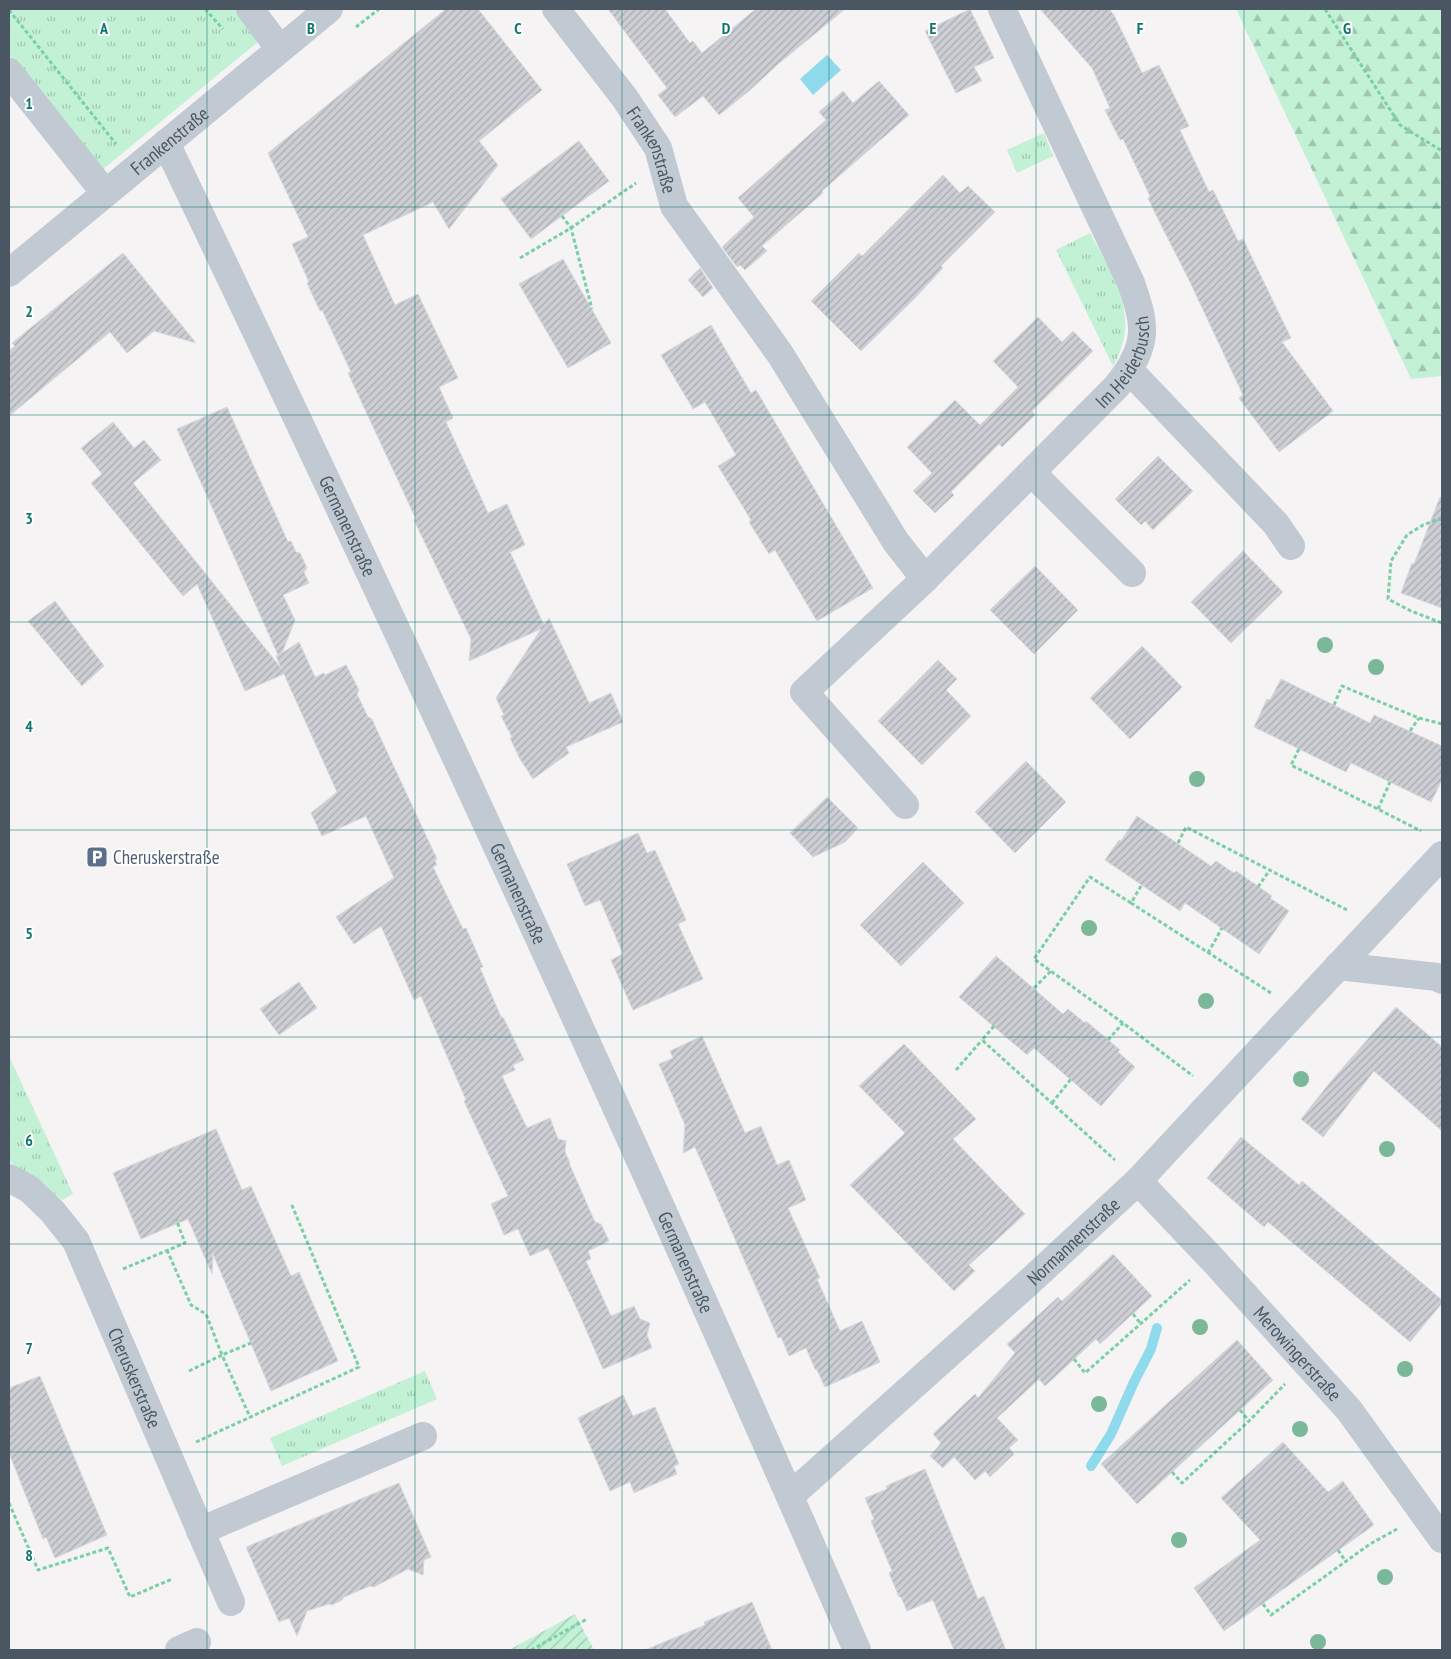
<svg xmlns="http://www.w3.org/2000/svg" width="1451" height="1659" font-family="'PT Sans Narrow',sans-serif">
	<defs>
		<pattern id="grass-tufts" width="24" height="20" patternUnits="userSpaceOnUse" patternTransform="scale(1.25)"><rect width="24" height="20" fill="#c3f1d5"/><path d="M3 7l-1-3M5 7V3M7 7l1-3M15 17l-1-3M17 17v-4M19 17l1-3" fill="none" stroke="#a0c6b0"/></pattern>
		<pattern id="forest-firs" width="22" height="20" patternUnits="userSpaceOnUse" patternTransform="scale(1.25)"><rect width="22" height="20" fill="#c3f1d5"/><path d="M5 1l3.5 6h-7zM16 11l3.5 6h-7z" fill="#a0c6b0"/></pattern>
		<pattern id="garden-furrows" width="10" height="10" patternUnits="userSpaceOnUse" patternTransform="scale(1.25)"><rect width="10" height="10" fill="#c3f1d5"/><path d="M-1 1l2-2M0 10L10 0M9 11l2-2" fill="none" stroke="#a0c6b0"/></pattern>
		<pattern id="building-hatch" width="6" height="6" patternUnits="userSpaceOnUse" patternTransform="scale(1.25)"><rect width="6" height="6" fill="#cdcfd5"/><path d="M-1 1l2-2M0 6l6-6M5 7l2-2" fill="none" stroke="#a8abb0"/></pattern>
	</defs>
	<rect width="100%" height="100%" fill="#f5f3f3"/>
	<!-- grass -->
	<g fill="url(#grass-tufts)">
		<path d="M 9,9 L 241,9 L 264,37 L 102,170 L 9,55 Z"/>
		<path d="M 1044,133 L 1053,156 L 1017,173 L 1007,150 Z"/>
		<path d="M 1090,233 C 1113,277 1142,317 1113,366 L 1056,250 Z"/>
		<path d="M 9,1056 L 73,1194 L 62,1200 L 9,1161 Z"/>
		<path d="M 425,1371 L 437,1399 L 282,1466 L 270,1438 Z"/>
	</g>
	<!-- forest -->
	<path fill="url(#forest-firs)" d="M 1236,9 L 1442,9 L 1442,376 L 1411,379 Z"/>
	<!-- garden -->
	<path fill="url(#garden-furrows)" d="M 575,1614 L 594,1650 L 509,1650 Z"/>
	<!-- water -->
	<path fill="#90daee" d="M 827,55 L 841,70 L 813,95 L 800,79 Z"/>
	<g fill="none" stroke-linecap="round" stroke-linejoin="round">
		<!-- stream -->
		<path stroke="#90daee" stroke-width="10" d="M 1091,1466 L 1111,1434 L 1134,1382 L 1151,1349 L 1157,1328"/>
	</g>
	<!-- building -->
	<g fill="url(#building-hatch)" stroke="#d7d9de">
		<path d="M 446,9 L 478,9 L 542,90 L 479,141 L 498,165 L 449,229 L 433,202 L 363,235 L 395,305 L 418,294 L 435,330 L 458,378 L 439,387 L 453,418 L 446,422 L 488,513 L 507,504 L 525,545 L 510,552 L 544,625 L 549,618 L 589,703 L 611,693 L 623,722 L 566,747 L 569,753 L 533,779 L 520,759 L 510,738 L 512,737 L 501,716 L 504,715 L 496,698 L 541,629 L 469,661 L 471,639 L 414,520 L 416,519 L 348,373 L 351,372 L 322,310 L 320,311 L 307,283 L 309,282 L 292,244 L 308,237 L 268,153 Z"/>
		<path d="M 608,9 L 665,9 L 690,43 L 693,41 L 702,53 L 756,9 L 845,9 L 777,65 L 749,91 L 719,115 L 703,96 L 675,117 L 658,95 L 667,88 Z"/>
		<path d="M 970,9 L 994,58 L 974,67 L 982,81 L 956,93 L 925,31 Z"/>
		<path d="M 1040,9 L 1109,9 L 1114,15 L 1142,73 L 1159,65 L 1189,126 L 1180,130 L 1209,192 L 1213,190 L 1238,241 L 1243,239 L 1291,338 L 1282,342 L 1333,411 L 1279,452 L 1239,398 L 1243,395 L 1190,282 L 1157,217 L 1148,198 L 1150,196 L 1123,139 L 1120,140 L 1105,110 L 1110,108 L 1092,68 Z"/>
		<path d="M 879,81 L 909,115 L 822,191 L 823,193 L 762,246 L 767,251 L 745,270 L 740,265 L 737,267 L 722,247 L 754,217 L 738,198 L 826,120 L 819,112 L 843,91 L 853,103 Z"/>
		<path d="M 579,141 L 609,181 L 531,239 L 501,199 Z"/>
		<path d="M 943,175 L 960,193 L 968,186 L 995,212 L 941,266 L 943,268 L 915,298 L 861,351 L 811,301 L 859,253 L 862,256 Z"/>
		<path d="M 123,253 L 196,343 L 154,331 L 127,353 L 110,332 L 9,416 L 9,351 L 15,346 L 12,343 Z"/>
		<path d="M 563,259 L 611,343 L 568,368 L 519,284 Z"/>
		<path d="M 700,268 L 713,288 L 703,297 L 688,280 Z"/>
		<path d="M 1038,317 L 1062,342 L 1073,331 L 1093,351 L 1032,411 L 1035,415 L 1002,447 L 999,444 L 951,492 L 954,495 L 935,513 L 913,491 L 932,473 L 907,447 L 955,400 L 980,425 L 1018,387 L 993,361 Z"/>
		<path d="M 711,325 L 751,393 L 756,390 L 873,588 L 817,621 L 775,550 L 769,554 L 749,522 L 751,520 L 718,466 L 736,455 L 705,402 L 693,409 L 661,355 Z"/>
		<path d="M 227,407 L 288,542 L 291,541 L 296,552 L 300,553 L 307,568 L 304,572 L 309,583 L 283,595 L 295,620 L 282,653 L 299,642 L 315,677 L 324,673 L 325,675 L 346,665 L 359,690 L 357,694 L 368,717 L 372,719 L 375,726 L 437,859 L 435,861 L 437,865 L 433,867 L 463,929 L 466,928 L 483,967 L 480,968 L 501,1017 L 503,1017 L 524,1060 L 513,1065 L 515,1070 L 502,1076 L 527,1128 L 550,1118 L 558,1139 L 566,1141 L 565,1152 L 570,1163 L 569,1163 L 595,1222 L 601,1224 L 609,1241 L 588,1251 L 591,1259 L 586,1261 L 611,1316 L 634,1306 L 640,1319 L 650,1323 L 647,1335 L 652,1348 L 603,1369 L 578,1311 L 548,1248 L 530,1256 L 518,1229 L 504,1235 L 491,1204 L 508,1196 L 464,1101 L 466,1100 L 421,996 L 414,1000 L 381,926 L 354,944 L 336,917 L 394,878 L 366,816 L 322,836 L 311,813 L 337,792 L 284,674 L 245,691 L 197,584 L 183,596 L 91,483 L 102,474 L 81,448 L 113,422 L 134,448 L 144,440 L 161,460 L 133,483 L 281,668 L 276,656 L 278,655 L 177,429 Z"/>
		<path d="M 1158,456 L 1193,491 L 1153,530 L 1145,521 L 1141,525 L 1115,499 Z"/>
		<path d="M 1440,497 L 1442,498 L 1442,608 L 1401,593 L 1412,563 L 1414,564 Z"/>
		<path d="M 1243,551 L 1283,592 L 1231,643 L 1191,602 Z"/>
		<path d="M 1035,566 L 1078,610 L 1034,654 L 990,610 Z"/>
		<path d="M 55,601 L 104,666 L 82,686 L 28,621 Z"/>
		<path d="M 1142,646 L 1182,687 L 1130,739 L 1090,698 Z"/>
		<path d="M 938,660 L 957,679 L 946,690 L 971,716 L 922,765 L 878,721 Z"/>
		<path d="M 1281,679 L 1370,723 L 1374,715 L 1442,746 L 1442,780 L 1431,802 L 1351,763 L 1346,772 L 1254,727 L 1267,699 L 1270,700 Z"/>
		<path d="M 1026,761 L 1066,802 L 1015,853 L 975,812 Z"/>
		<path d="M 827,797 L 858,828 L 845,842 L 813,857 L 790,833 Z"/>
		<path d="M 1137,816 L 1211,866 L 1216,861 L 1234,873 L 1236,871 L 1272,896 L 1270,898 L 1289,911 L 1259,954 L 1185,903 L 1180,911 L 1105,860 L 1119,840 L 1121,841 Z"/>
		<path d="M 638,833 L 647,853 L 655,850 L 686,920 L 678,924 L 703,979 L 633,1010 L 611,960 L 623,954 L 600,900 L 585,906 L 567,864 Z"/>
		<path d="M 923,862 L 964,903 L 901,966 L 860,925 Z"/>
		<path d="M 996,956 L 1063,1014 L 1068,1009 L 1085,1023 L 1086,1021 L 1120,1050 L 1118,1052 L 1135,1067 L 1101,1106 L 1034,1048 L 1027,1055 L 959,997 Z"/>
		<path d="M 299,982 L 317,1008 L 279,1035 L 260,1009 Z"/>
		<path d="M 1396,1007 L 1442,1047 L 1442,1131 L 1374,1071 L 1323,1137 L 1301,1119 L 1332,1080 Z"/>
		<path d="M 702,1036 L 745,1133 L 761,1126 L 777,1165 L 789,1160 L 806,1200 L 788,1208 L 820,1278 L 817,1279 L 840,1331 L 862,1321 L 880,1362 L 825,1387 L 817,1370 L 815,1369 L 806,1348 L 789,1356 L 781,1337 L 778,1338 L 695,1147 L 683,1153 L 685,1125 L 659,1064 L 673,1058 L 670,1051 Z"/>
		<path d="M 904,1044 L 976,1119 L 953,1139 L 1025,1214 L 969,1265 L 975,1271 L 954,1291 L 850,1185 L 905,1133 L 859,1086 Z"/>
		<path d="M 216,1129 L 242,1190 L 251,1186 L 291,1276 L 299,1272 L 338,1361 L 271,1391 L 213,1254 L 212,1274 L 188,1219 L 141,1239 L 113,1173 Z"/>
		<path d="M 1241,1137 L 1299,1185 L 1302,1181 L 1442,1300 L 1442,1303 L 1410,1342 L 1268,1222 L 1264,1227 L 1207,1178 Z"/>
		<path d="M 1113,1254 L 1152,1296 L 1100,1344 L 1096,1339 L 1045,1386 L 1039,1379 L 997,1418 L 1018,1440 L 1009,1448 L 1014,1454 L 990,1477 L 985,1471 L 975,1480 L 954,1457 L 943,1468 L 930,1456 L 941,1443 L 933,1434 L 975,1394 L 978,1398 L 1015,1353 L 1007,1344 L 1058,1297 L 1062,1301 Z"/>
		<path d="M 1237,1340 L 1273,1380 L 1137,1504 L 1101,1464 Z"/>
		<path d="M 40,1376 L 107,1535 L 55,1558 L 46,1537 L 43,1539 L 9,1453 L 9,1388 Z"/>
		<path d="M 623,1395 L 633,1416 L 655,1407 L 679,1464 L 674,1466 L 677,1474 L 634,1493 L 630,1482 L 610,1491 L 578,1418 Z"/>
		<path d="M 1283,1442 L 1328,1492 L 1343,1481 L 1374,1525 L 1224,1631 L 1194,1588 L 1260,1540 L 1221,1498 Z"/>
		<path d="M 925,1469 L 978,1599 L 984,1596 L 1006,1650 L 954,1650 L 933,1600 L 907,1611 L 901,1597 L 899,1597 L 889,1573 L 892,1571 L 871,1521 L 874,1519 L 865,1498 L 887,1489 L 886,1486 Z"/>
		<path d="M 399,1483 L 431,1557 L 424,1560 L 423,1575 L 408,1569 L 374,1587 L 370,1586 L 344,1597 L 342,1600 L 332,1605 L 329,1604 L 307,1611 L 297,1636 L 289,1618 L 279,1622 L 246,1547 Z"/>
		<path d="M 752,1602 L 772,1650 L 645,1650 L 705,1625 L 704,1622 Z"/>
	</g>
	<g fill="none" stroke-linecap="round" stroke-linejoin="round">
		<!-- path -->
		<g stroke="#7ad0a6" stroke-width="3" stroke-dasharray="4 2.5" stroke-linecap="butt">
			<path d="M 205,9 L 223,29"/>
			<path d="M 1325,9 L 1400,125 L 1442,151"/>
			<path d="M 9,10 L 116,144"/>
			<path d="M 356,27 L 379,9"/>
			<path d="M 562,216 L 571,228 L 592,309"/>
			<path d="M 520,258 L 571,228 L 636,183"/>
			<path d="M 1442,520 L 1438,519 L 1423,525 L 1407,535 L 1391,561 L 1388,599 L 1411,611 L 1442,623"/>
			<path d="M 1334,705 L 1342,686 L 1419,718 L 1442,724"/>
			<path d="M 1410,731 L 1419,718"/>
			<path d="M 1299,749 L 1291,765 L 1421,831"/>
			<path d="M 1378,809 L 1390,782"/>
			<path d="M 1178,843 L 1186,827 L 1347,910"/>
			<path d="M 1141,886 L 1131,903 L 1271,993"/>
			<path d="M 1258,887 L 1269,871"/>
			<path d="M 1131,903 L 1090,877 L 1034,959 L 1123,1023 L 1193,1076"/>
			<path d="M 1208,953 L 1222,928"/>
			<path d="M 1034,988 L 1051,971"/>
			<path d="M 994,1026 L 982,1040 L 1115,1160"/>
			<path d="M 1108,1040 L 1123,1023"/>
			<path d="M 956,1070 L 982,1040"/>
			<path d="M 1052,1103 L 1071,1079"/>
			<path d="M 167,1250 L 191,1305 L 206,1314 L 222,1355 L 251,1343"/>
			<path d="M 123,1269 L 185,1243 L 176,1219"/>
			<path d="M 1133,1314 L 1141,1324"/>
			<path d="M 1074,1359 L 1085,1373 L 1190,1280"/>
			<path d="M 189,1371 L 222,1355 L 250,1417"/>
			<path d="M 1240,1410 L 1249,1421"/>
			<path d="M 196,1442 L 359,1367 L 291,1203"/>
			<path d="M 1172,1472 L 1182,1483 L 1249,1421 L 1285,1384"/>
			<path d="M 9,1503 L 38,1570 L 108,1548 L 130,1597 L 172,1579"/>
			<path d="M 1338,1550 L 1346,1562"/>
			<path d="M 1263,1604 L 1271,1615 L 1370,1544 L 1397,1529"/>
			<path d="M 531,1650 L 587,1619"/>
		</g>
		<!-- minor -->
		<g stroke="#c1cad2" stroke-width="28">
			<path d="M 250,9 L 279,48"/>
			<path id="s1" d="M 556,9 L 624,97 L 658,148 L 674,206 L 780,354 L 896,542 L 925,579 L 1117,386 C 1129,371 1141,353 1142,333 C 1143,316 1136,298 1131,283 L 1002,9"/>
			<path d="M 9,72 L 105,193"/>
			<path id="s2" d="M 166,143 C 405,641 637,1144 857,1650"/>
			<path id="s3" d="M 9,273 L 329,9"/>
			<path d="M 1130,371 L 1276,524 L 1291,546"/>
			<path d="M 1032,473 L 1132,573"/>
			<path d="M 905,805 L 804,692 L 925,579"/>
			<path d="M 1338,966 L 1437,977 L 1442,980"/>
			<path id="s4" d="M 9,1178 L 29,1189 L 53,1212 L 76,1241 L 231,1602"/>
			<path id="s5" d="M 1138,1181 L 1213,1260 L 1349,1410 L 1442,1539"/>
			<path id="s6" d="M 790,1496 L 1027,1284 L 1138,1181 L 1442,855"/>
			<path d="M 200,1531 L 423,1436"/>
			<path d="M 179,1650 L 197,1642"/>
		</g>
	</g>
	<!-- trees -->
	<g fill="#7bb799">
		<circle cx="1325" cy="645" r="8"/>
		<circle cx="1376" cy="667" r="8"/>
		<circle cx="1197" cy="779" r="8"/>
		<circle cx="1089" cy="928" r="8"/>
		<circle cx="1206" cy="1001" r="8"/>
		<circle cx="1301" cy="1079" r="8"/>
		<circle cx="1387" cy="1149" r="8"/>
		<circle cx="1200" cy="1327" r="8"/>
		<circle cx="1405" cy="1369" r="8"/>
		<circle cx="1099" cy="1404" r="8"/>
		<circle cx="1300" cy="1429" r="8"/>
		<circle cx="1179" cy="1540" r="8"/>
		<circle cx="1385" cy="1577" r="8"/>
		<circle cx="1318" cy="1642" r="8"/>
	</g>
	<!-- grid -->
	<path fill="none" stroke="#0f766e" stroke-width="1" stroke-opacity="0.55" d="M 207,9 L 207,1650M 415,9 L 415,1650M 622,9 L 622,1650M 829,9 L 829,1650M 1036,9 L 1036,1650M 1244,9 L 1244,1650M 9,207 L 1442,207M 9,415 L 1442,415M 9,622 L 1442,622M 9,830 L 1442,830M 9,1037 L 1442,1037M 9,1244 L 1442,1244M 9,1452 L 1442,1452"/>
	<!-- icons -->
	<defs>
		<g id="parking-square" transform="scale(1.125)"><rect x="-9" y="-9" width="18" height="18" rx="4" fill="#5c6f8a" stroke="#fff"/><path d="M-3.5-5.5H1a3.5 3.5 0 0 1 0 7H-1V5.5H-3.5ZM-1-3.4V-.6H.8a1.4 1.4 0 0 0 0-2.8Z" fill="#fff"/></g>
	</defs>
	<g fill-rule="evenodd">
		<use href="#parking-square" x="97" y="857"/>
	</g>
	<g text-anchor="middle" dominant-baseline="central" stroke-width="4" stroke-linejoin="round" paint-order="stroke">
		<!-- street labels -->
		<g font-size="19" fill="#4a5661" stroke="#fff">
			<text stroke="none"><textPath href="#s3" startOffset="208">Frankenstraße</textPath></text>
			<text stroke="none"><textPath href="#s1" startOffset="172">Frankenstraße</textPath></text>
			<text stroke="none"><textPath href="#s1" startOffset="980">Im Heiderbusch</textPath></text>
			<text stroke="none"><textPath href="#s2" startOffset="424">Germanenstraße</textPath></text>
			<text stroke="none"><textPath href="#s2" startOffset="829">Germanenstraße</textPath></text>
			<text stroke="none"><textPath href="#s6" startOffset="381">Normannenstraße</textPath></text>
			<text stroke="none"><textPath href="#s2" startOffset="1234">Germanenstraße</textPath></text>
			<text stroke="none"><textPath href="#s5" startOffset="235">Merowingerstraße</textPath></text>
			<text stroke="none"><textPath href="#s4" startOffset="242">Cheruskerstraße</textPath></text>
		</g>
		<!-- service labels -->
		<g font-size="19" fill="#4e5e75" stroke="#fff" text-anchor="start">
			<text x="113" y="857">Cheruskerstraße</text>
		</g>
	</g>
	<g font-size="16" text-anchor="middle" font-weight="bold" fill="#0f766e" stroke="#fff" stroke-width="4" stroke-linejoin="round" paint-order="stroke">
		<text x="104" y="34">A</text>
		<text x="311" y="34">B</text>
		<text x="518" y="34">C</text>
		<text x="726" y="34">D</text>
		<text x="933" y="34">E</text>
		<text x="1140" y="34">F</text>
		<text x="1347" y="34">G</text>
		<text x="29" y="109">1</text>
		<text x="29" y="317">2</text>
		<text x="29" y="524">3</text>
		<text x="29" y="732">4</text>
		<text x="29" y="939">5</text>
		<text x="29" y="1146">6</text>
		<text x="29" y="1354">7</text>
		<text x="29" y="1561">8</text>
	</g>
	<!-- border -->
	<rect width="1451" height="1659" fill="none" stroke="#4a5661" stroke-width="20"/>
</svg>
